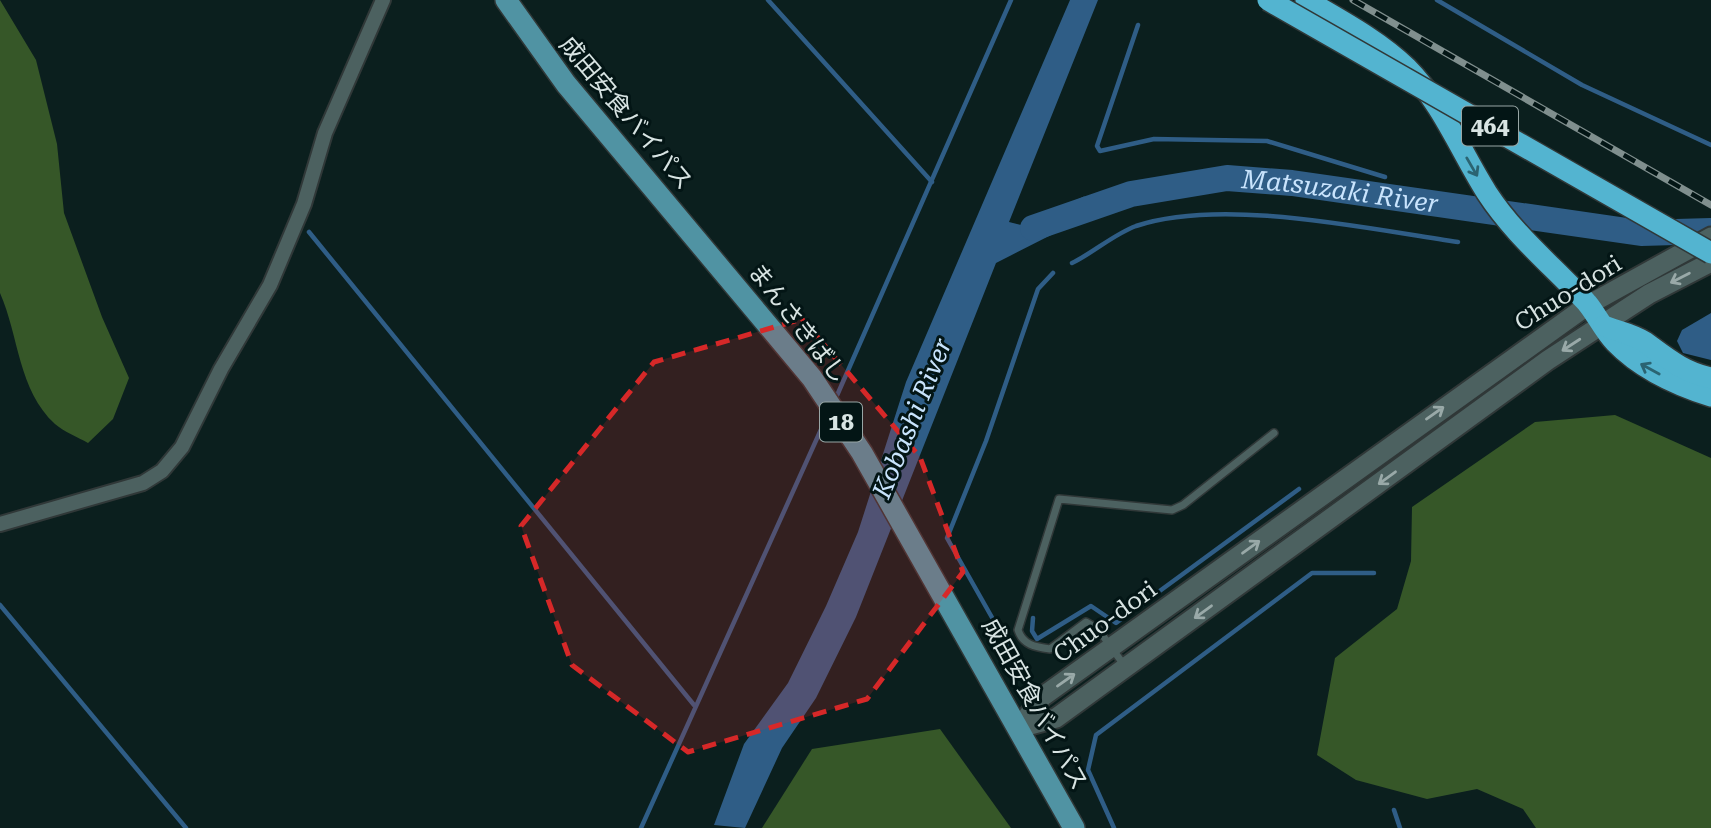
<svg xmlns="http://www.w3.org/2000/svg" width="1711" height="828" font-family="'Roboto Serif','Noto Sans JP',serif">
	<rect width="100%" height="100%" fill="#0b1f1e"/>
	<!-- forest -->
	<g fill="#365728">
		<path d="M 0,0 L 36,60 L 57,144 L 64,213 L 102,317 L 129,378 L 113,419 L 88,443 C 78,437 64,432 55,424 C 18,390 19,336 0,293 Z"/>
		<path d="M 1615,415 L 1711,458 L 1711,828 L 1536,828 L 1523,809 L 1477,789 L 1427,799 L 1356,780 L 1317,755 L 1335,658 L 1397,609 L 1411,561 L 1412,507 L 1535,422 Z"/>
		<path d="M 940,729 L 1011,828 L 762,828 L 812,749 Z"/>
	</g>
	<!-- water -->
	<g fill="#2f5d86">
		<path d="M 1070,0 L 1098,0 L 1009,222 L 1021,225 L 1085,196 L 1053,234 L 996,263 L 856,617 L 816,698 L 782,748 L 745,828 L 714,825 L 744,744 L 788,683 L 826,606 L 858,532 L 906,382 Z"/>
		<path d="M 1711,313 L 1711,360 L 1683,353 L 1677,341 L 1682,330 Z"/>
	</g>
	<g fill="none" stroke-linecap="round" stroke-linejoin="round">
		<!-- stream -->
		<g stroke="#2f5d86" stroke-width="4.5">
			<path d="M 768,0 L 932,182"/>
			<path d="M 1437,0 L 1582,85 L 1711,145"/>
			<path d="M 1138,25 L 1097,146 L 1100,151 L 1154,139 L 1267,141 L 1385,177"/>
			<path d="M 309,232 L 694,705"/>
			<path d="M 1072,263 C 1093,253 1114,234 1136,226 C 1223,197 1368,229 1458,242"/>
			<path d="M 835,400 L 1011,0"/>
			<path d="M 0,605 L 186,828"/>
			<path d="M 1033,618 L 1032,631 L 1037,639 L 1091,606 L 1116,623 L 1299,489"/>
			<path d="M 1007,644 L 947,538 L 986,441 L 1038,289 L 1053,273"/>
			<path d="M 1394,810 L 1400,828"/>
			<path d="M 641,828 L 828,414"/>
			<path d="M 1114,828 L 1088,770 L 1096,735 L 1312,573 L 1374,573"/>
		</g>
		<!-- river -->
		<path stroke="#2f5d86" stroke-width="26" id="s1" d="M 1033,228 L 1131,194 L 1227,178 L 1292,183 L 1641,233 L 1711,231"/>
		<!-- lane casing -->
		<g stroke="#303838" stroke-width="10">
			<path id="lane" d="M 1124,665 L 1098,629 L 1086,622 L 1050,649 C 1035,647 1023,645 1018,630 L 1059,499 L 1172,510 L 1183,505 L 1274,433"/>
		</g>
		<!-- street casing -->
		<g stroke="#303838" stroke-width="18">
			<path id="street" d="M 0,524 L 143,483 L 162,471 L 182,447 L 221,369 L 270,285 L 304,204 L 325,133 L 383,0"/>
		</g>
		<!-- secondary casing -->
		<g stroke="#303838" stroke-width="23">
			<g id="secondary">
				<path d="M 1019,728 L 1042,697 L 1588,305 L 1711,237"/>
				<path d="M 1019,728 L 1056,718 L 1548,360 L 1649,294 L 1711,262"/>
			</g>
		</g>
		<!-- primary casing -->
		<g stroke="#303838" stroke-width="24">
			<path id="primary" d="M 506,0 L 566,84 L 812,378 L 862,453 L 1074,828"/>
		</g>
		<!-- highway casing -->
		<g stroke="#303838" stroke-width="24">
			<g id="highway">
				<path d="M 1306,0 C 1340,20 1378,40 1407,68 C 1442,103 1461,152 1487,193 C 1515,236 1553,266 1587,303 C 1597,315 1604,331 1615,342 C 1641,369 1676,385 1711,396"/>
				<path d="M 1604,326 C 1617,331 1633,334 1645,342 C 1667,358 1683,372 1711,378"/>
			</g>
		</g>
		<!-- lane -->
		<use href="#lane" stroke="#4c6160" stroke-width="7"/>
		<!-- street -->
		<use href="#street" stroke="#4c6160" stroke-width="14"/>
		<!-- secondary -->
		<use href="#secondary" stroke="#4c6160" stroke-width="19"/>
		<!-- primary -->
		<use href="#primary" stroke="#5093a3" stroke-width="21"/>
		<!-- highway -->
		<use href="#highway" stroke="#53b4d0" stroke-width="21"/>
		<!-- rail casing -->
		<g stroke="#808f8e" stroke-width="7">
			<path id="rail" d="M 1353,0 L 1711,205"/>
		</g>
		<!-- rail -->
		<use href="#rail" stroke="#031515" stroke-width="4.5" stroke-dasharray="13" stroke-linecap="butt"/>
		<!-- highway-bridge casing -->
		<g stroke="#303838" stroke-width="24" stroke-linecap="butt">
			<path id="highway-bridge" d="M 1268,0 L 1711,253"/>
		</g>
		<!-- highway-bridge -->
		<use href="#highway-bridge" stroke="#53b4d0" stroke-width="21"/>
	</g>
	<!-- one-way arrows -->
	<defs><path id="oneway-shaft" d="M-6 0H5M1.5-3L5.5 0L1.5 3" fill="none" stroke-width="1.6" stroke-linecap="round" stroke-linejoin="round" transform="scale(1.75)"/></defs>
	<g stroke="#2b6472">
		<use href="#oneway-shaft" transform="translate(1472 167) rotate(60)"/>
		<use href="#oneway-shaft" transform="translate(1650 369) rotate(-151)"/>
	</g>
	<g stroke="#99a9a8">
		<use href="#oneway-shaft" transform="translate(1680 278) rotate(153)"/>
		<use href="#oneway-shaft" transform="translate(1571 345) rotate(147)"/>
		<use href="#oneway-shaft" transform="translate(1435 413) rotate(-35)"/>
		<use href="#oneway-shaft" transform="translate(1387 478) rotate(144)"/>
		<use href="#oneway-shaft" transform="translate(1251 547) rotate(-36)"/>
		<use href="#oneway-shaft" transform="translate(1203 612) rotate(144)"/>
		<use href="#oneway-shaft" transform="translate(1066 680) rotate(-35)"/>
	</g>
	<!-- marked area -->
	<path fill="#d62828" fill-opacity="0.2" stroke="#d62828" stroke-width="5" stroke-dasharray="14 9" stroke-linejoin="round" d="M 802,319 L 920,457 L 963,572 L 867,699 L 688,752 L 572,665 L 521,526 L 654,362 Z"/>
	<g text-anchor="middle" dominant-baseline="central" stroke-width="6" stroke-linejoin="round" paint-order="stroke">
		<!-- shield labels -->
		<g fill="#031515" stroke="#98a6a5" stroke-width="2">
			<rect x="1462" y="106.5" width="56" height="39" rx="5"/>
			<rect x="820" y="402.5" width="42" height="39" rx="5"/>
		</g>
		<g font-size="23" font-weight="bold" fill="#d8e4e3">
			<text x="1490" y="126">464</text>
			<text x="841" y="422">18</text>
		</g>
		<!-- street labels -->
		<g font-size="24" fill="#d8e4e3" stroke="#031515">
			<text transform="translate(626 113) rotate(50)">成田安食バイパス</text>
			<text transform="translate(1568 293) rotate(-32)">Chuo-dori</text>
			<text transform="translate(798 323) rotate(52)">まんさきばし</text>
			<text transform="translate(1105 622) rotate(-36)">Chuo-dori</text>
			<text transform="translate(1035 704) rotate(61)">成田安食バイパス</text>
		</g>
		<!-- water labels -->
		<g font-size="26" font-style="italic" fill="#c9e4fd" stroke="#031515">
			<text stroke="none"><textPath href="#s1" startOffset="315">Matsuzaki River</textPath></text>
			<text transform="translate(912 418) rotate(-68)">Kobashi River</text>
		</g>
	</g>
</svg>
